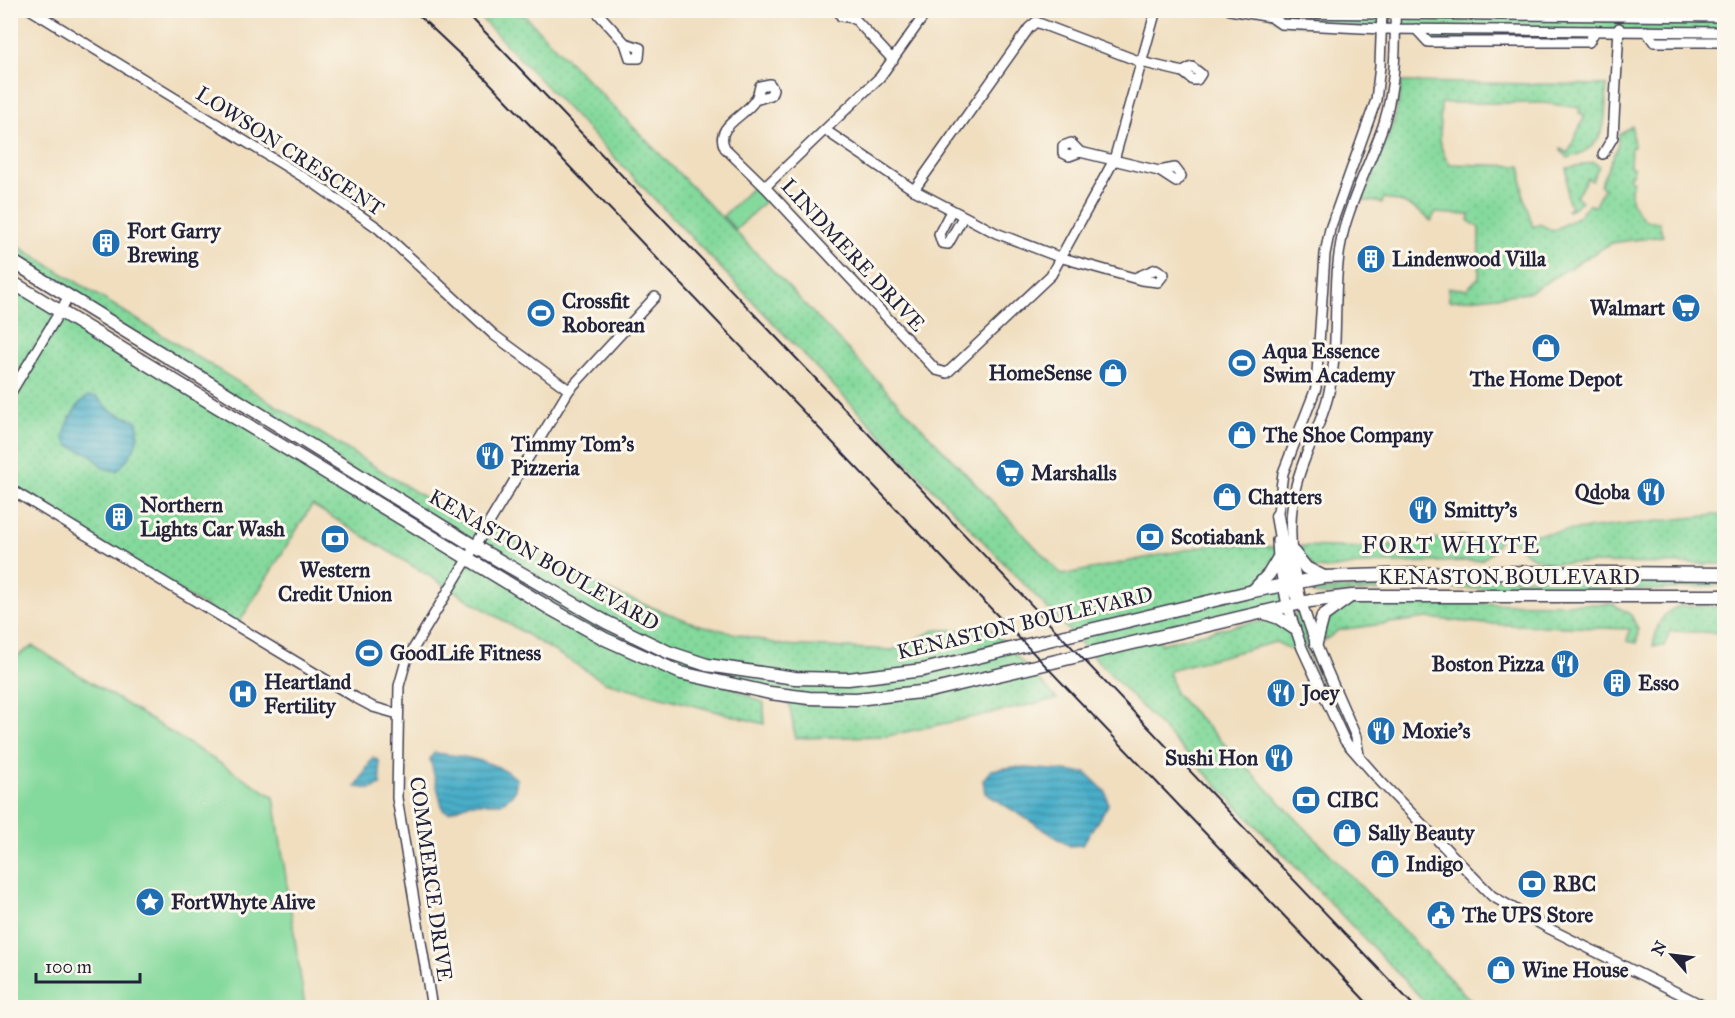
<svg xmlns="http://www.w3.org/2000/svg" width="1735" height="1018" font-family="'IM FELL Great Primer',serif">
	<defs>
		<pattern id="grass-dots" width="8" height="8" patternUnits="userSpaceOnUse" patternTransform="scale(1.5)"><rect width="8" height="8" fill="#84d99c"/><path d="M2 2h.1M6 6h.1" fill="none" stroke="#72ba87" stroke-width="1.8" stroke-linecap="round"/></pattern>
		<pattern id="water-rules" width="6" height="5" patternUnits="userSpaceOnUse" patternTransform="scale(1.5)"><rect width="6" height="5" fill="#49aec9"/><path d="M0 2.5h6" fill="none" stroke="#3c8da4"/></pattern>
	</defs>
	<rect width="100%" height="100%" fill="#fbf7ec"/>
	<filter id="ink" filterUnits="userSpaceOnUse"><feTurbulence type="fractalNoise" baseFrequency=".0167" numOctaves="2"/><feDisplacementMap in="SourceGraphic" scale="12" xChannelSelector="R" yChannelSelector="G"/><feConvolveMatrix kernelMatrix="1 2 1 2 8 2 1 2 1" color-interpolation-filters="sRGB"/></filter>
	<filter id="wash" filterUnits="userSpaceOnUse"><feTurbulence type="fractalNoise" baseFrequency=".008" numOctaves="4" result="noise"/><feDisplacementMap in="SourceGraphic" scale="24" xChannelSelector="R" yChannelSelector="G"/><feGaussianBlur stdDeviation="1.35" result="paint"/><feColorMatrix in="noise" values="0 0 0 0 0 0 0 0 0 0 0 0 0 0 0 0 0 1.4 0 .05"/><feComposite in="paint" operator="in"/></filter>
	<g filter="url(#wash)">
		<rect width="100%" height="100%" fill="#f0debf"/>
		<!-- grass -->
		<g fill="url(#grass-dots)" stroke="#537e6c" stroke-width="1.5">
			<path d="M 1464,10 L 1593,10 L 1596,16 L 1643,17 L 1649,11 L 1724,11 L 1724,42 L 1654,42 L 1646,32 L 1595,31 L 1593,38 L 1428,42 L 1416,29 L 1396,29 L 1395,14 L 1382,14 L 1382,29 L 1281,24 L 1271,17 Z"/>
			<path d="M 474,11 L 520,11 L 735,231 L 1062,575 L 1214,544 L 1277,547 L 1278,559 L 1254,590 L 1283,584 L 1287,605 L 1159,637 L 1161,644 C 1184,639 1257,617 1275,622 C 1286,625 1293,640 1298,650 L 1294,651 L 1276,642 L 1169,670 L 1175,693 L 1477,1007 L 1430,1007 Z"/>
			<path d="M 1402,82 L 1607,85 C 1604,122 1610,146 1568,158 L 1561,151 L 1561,149 L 1568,153 L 1585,115 L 1579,113 L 1580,108 L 1544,103 L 1441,103 C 1441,121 1435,152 1451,164 L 1521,166 L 1523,195 L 1533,227 L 1540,224 L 1553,231 L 1579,216 L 1589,204 L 1594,207 L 1604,188 L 1600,185 L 1617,148 L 1619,134 L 1632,126 L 1634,147 L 1631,147 L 1630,166 L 1633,167 L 1633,174 L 1630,174 L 1630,180 L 1633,181 C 1628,199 1631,206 1646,221 L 1659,222 L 1663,236 L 1611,243 L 1528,293 L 1449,301 L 1448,288 L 1467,289 L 1479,277 L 1479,228 L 1469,221 L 1470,215 L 1435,213 L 1431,221 C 1416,207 1404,202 1384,198 L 1382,203 L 1363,200 L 1395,118 Z"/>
			<path d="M 1594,162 L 1599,166 L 1592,181 L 1587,178 L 1576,197 L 1582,201 L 1569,211 L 1567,210 L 1571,208 L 1567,196 L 1567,168 Z"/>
			<path d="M 10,241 L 482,533 L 498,532 L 609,591 L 696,624 L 782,645 L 893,650 L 935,630 L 992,630 L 1057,699 L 887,736 L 795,738 L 790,707 L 780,695 L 731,687 L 764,703 L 764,724 L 605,682 L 312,505 L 237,626 L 11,489 L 11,284 L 467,557 L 474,546 L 11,258 Z"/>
			<path d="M 1724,514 L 1724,564 L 1553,563 C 1532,560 1523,552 1509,537 Z"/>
			<path d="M 1463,536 L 1473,540 L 1499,537 C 1498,549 1490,555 1480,560 C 1441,563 1402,562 1364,564 C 1344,565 1330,572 1310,567 L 1312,564 L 1302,553 L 1301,546 L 1368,548 Z"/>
			<path d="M 1496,578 L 1724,579 L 1724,585 L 1657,590 L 1410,588 L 1324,595 L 1314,594 L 1313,591 Z"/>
			<path d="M 1360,603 L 1613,604 L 1631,615 L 1638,629 L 1637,643 L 1627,641 L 1630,629 L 1486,624 L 1427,618 L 1339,630 L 1324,641 L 1325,621 L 1345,605 Z"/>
			<path d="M 1680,606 L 1724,606 L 1724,633 L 1670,631 L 1664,646 L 1653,646 C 1657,627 1660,612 1680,606 Z"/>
			<path d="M 1298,613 L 1323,679 L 1353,743 L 1348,739 L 1296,626 L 1294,614 Z"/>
		</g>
		<!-- park -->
		<g fill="#84d99c" stroke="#537e6c" stroke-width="1.5">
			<path d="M 755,185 L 768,198 L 736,230 L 723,216 Z"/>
			<path d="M 33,646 L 274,797 L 305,1007 L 11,1007 L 11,660 Z"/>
		</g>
		<!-- water -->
		<g fill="url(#water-rules)" stroke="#366882" stroke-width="1.5">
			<path d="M 88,396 L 97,397 L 111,411 L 137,421 C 142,441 131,457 117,471 L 103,468 L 90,454 L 69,446 L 64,439 C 65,425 76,403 88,396 Z"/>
			<path d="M 434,753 C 462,756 494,760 517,779 L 514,793 L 502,803 L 471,803 L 449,812 L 443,810 L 430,759 Z"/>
			<path d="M 373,757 L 379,761 L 381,785 L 371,789 L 356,787 Z"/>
			<path d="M 1014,767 L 1086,773 L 1106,792 L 1108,805 L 1082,845 L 1070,846 L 985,793 L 983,780 L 991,770 Z"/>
		</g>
	</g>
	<g filter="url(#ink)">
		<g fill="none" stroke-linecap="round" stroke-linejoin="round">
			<!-- minor casing -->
			<g stroke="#413e4f" stroke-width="12">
				<g id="minor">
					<path d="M 31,10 L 318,186 L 378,228 L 494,335 L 569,390"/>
					<path d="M 595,10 L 625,43 L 630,58 L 639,58 L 640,48 L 625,43"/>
					<path d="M 839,10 L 841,16 L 854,18 L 893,60"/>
					<path d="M 928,10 L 880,77 L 765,187 L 936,370 L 947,373 L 1051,275 L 1114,160 L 1156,10"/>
					<path d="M 1230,10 L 1271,17 L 1281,24 L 1382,29 L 1724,32"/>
					<path d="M 1271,17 L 1283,13 L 1724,17"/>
					<path d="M 1416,29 L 1428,42 L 1589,42 L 1595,31"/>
					<path d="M 1646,31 L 1654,42 L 1724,42"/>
					<path d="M 755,100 L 771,95 L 773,89 L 770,84 L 760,86 C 759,90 758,96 755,100 C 746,116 713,126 725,148 L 765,187"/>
					<path d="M 825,130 L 914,190 L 996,233 L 1059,257 L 1141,280 L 1158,282 L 1164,274 L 1156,269 L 1135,278"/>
					<path d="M 1080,152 L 1071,143 L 1063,146 L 1063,153 L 1069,156 L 1080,152 L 1159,171 L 1175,168 L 1181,176 L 1176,182 L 1159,171"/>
					<path d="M 1603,154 L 1613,137 L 1619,28"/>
					<path d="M 914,190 L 1029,28 L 1036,22 L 1141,62 L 1183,72 L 1193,80 L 1197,80 L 1201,74 L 1192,67 L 1183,72"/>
					<path d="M 951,211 L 939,234 L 942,243 L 948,244 L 963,217"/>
					<path d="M 10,394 L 68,298"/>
					<path d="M 10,489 L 356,698 L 373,707 L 398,714"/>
					<path d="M 1277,520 L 1283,473 L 1316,388 L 1325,254 L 1330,229 L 1376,100 L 1380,66 L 1382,10"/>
					<path d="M 1277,540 L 1278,559 L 1287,605 L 1302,648 L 1345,741 L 1381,782 L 1492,896 L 1548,928 L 1706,1007 L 1713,1008"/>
					<path d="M 1359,755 L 1356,737 C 1324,660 1276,576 1295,490 C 1302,456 1322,425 1329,392 C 1341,339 1330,282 1344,229 C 1354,192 1372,159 1384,123 C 1395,87 1396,48 1395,10"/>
					<path d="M 432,1008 L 397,798 L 399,686 L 406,661 L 569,390 L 655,297"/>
				</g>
			</g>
			<!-- major casing -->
			<g stroke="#413e4f" stroke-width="15">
				<g id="major">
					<path d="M 10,260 L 474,546 L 606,622 L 668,652 L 707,665 L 795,678 L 848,679 L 923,670 L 1253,591 L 1324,577 L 1480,572 L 1724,574"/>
					<path d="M 10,281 L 551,609 L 605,639 L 681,673 L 770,693 L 809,698 L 856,699 L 930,691 L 1310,601 L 1352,596 L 1724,596"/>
					<path d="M 1277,516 L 1289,583 L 1301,603"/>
					<path d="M 1293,552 L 1306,568 L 1324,577"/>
					<path d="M 1253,591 L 1269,574 L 1278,559"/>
					<path d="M 1262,612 L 1279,618 L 1294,628"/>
					<path d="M 1316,643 L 1323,616 L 1348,598"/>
				</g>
			</g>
			<!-- minor -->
			<use href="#minor" stroke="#fff" stroke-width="9"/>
			<!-- major -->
			<use href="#major" stroke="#fff" stroke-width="12"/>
			<!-- rail -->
			<g stroke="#22223b" stroke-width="2">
				<path d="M 413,10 L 485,78 L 1372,1008"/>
				<path d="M 464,10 L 1416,1008"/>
			</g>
		</g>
	</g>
	<!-- icons -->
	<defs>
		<g id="building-disc" transform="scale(1.5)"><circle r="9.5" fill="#1f6fb2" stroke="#fbf7ec"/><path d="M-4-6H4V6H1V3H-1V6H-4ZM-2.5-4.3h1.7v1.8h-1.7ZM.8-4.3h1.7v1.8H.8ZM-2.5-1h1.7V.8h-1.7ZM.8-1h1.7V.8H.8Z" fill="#fff"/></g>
		<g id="supermarket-disc" transform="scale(1.5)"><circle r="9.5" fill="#1f6fb2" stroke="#fbf7ec"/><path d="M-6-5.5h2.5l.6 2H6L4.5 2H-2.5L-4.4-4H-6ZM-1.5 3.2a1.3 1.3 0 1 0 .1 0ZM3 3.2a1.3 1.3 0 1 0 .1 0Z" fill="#fff"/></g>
		<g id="stadium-disc" transform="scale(1.5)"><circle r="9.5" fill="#1f6fb2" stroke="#fbf7ec"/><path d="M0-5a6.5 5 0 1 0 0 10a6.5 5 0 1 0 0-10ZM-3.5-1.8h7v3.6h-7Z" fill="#fff"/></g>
		<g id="shop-disc" transform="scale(1.5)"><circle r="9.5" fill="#1f6fb2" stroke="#fbf7ec"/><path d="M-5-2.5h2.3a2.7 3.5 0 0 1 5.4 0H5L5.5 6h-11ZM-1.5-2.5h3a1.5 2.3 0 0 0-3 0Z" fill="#fff"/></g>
		<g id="restaurant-disc" transform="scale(1.5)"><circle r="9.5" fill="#1f6fb2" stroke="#fbf7ec"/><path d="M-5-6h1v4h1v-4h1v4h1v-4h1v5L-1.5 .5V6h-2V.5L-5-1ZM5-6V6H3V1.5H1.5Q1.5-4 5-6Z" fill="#fff"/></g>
		<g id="bank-disc" transform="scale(1.5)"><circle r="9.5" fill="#1f6fb2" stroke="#fbf7ec"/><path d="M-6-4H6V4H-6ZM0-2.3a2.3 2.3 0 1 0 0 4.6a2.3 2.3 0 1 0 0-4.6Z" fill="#fff"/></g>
		<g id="hospital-disc" transform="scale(1.5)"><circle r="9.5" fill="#1f6fb2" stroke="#fbf7ec"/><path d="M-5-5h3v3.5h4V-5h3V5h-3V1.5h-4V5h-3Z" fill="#fff"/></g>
		<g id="sight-disc" transform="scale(1.5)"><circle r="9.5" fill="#1f6fb2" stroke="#fbf7ec"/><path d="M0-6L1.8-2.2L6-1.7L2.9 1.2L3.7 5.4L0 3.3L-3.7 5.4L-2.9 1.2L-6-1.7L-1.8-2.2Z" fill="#fff"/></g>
		<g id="civic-disc" transform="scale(1.5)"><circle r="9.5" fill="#1f6fb2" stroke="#fbf7ec"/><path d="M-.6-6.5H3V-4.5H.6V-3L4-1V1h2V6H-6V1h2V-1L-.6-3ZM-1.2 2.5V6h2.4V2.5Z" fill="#fff"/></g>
	</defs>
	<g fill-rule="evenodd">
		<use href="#building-disc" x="106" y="243"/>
		<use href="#building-disc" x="1371" y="259"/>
		<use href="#supermarket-disc" x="1686" y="308"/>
		<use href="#stadium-disc" x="541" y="313"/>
		<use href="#shop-disc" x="1546" y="348"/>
		<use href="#stadium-disc" x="1242" y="363"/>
		<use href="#shop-disc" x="1113" y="373"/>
		<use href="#shop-disc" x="1242" y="435"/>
		<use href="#restaurant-disc" x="490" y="456"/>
		<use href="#supermarket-disc" x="1010" y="473"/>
		<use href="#restaurant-disc" x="1651" y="492"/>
		<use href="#shop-disc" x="1227" y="497"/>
		<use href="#restaurant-disc" x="1423" y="510"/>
		<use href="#building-disc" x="119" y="517"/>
		<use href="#bank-disc" x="1150" y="537"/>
		<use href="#bank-disc" x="335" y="539"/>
		<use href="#stadium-disc" x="369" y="653"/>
		<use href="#restaurant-disc" x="1565" y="664"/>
		<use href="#building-disc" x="1617" y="683"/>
		<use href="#restaurant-disc" x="1281" y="693"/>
		<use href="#hospital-disc" x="243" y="694"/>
		<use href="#restaurant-disc" x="1381" y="731"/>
		<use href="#restaurant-disc" x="1279" y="758"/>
		<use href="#bank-disc" x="1306" y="800"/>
		<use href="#shop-disc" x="1347" y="833"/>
		<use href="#shop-disc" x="1385" y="864"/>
		<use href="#bank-disc" x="1532" y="884"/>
		<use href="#sight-disc" x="150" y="902"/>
		<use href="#civic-disc" x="1441" y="915"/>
		<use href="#shop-disc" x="1501" y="970"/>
	</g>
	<g text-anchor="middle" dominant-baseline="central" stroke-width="6" stroke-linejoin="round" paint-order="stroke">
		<!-- street labels -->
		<g font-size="21" fill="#22223b" stroke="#fbf7ec">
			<text transform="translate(290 151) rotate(33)">LOWSON CRESCENT</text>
			<text transform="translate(853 255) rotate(47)">LINDMERE DRIVE</text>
			<text transform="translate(544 560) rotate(30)">KENASTON BOULEVARD</text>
			<text x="1509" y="577">KENASTON BOULEVARD</text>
			<text transform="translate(1025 623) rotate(-13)">KENASTON BOULEVARD</text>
			<text transform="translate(431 879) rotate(82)">COMMERCE DRIVE</text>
		</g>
		<!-- poi labels -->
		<g font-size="21" font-weight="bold" fill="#22223b" stroke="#fbf7ec" text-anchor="start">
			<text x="127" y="231">Fort Garry<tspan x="127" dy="24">Brewing</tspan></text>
			<text x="1392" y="259">Lindenwood Villa</text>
			<text x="562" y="301">Crossfit<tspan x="562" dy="24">Roborean</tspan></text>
			<text x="1665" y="308" text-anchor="end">Walmart</text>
			<text x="1263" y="351">Aqua Essence<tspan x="1263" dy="24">Swim Academy</tspan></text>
			<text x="1092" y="373" text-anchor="end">HomeSense</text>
			<text x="1546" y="379" text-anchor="middle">The Home Depot</text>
			<text x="1263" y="435">The Shoe Company</text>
			<text x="511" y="444">Timmy Tom's<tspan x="511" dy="24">Pizzeria</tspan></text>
			<text x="1031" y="473">Marshalls</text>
			<text x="1630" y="492" text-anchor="end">Qdoba</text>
			<text x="1248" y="497">Chatters</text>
			<text x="140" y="505">Northern<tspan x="140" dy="24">Lights Car Wash</tspan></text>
			<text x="1444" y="510">Smitty's</text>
			<text x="1171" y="537">Scotiabank</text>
			<text x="335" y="570" text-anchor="middle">Western<tspan x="335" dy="24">Credit Union</tspan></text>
			<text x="390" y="653">GoodLife Fitness</text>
			<text x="1544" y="664" text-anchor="end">Boston Pizza</text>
			<text x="264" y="682">Heartland<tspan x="264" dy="24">Fertility</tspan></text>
			<text x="1638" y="683">Esso</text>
			<text x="1302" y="693">Joey</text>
			<text x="1402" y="731">Moxie's</text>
			<text x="1258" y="758" text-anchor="end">Sushi Hon</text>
			<text x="1327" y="800">CIBC</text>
			<text x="1368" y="833">Sally Beauty</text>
			<text x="1406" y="864">Indigo</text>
			<text x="1553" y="884">RBC</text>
			<text x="171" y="902">FortWhyte Alive</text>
			<text x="1462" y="915">The UPS Store</text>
			<text x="1522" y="970">Wine House</text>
		</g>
		<!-- quarter labels -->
		<g font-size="24" letter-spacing="1.5" fill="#22223b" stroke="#fbf7ec">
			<text x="1451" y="545">FORT WHYTE</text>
		</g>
	</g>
	<!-- margin -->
	<rect width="1735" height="1018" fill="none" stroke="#fbf7ec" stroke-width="36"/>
	<!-- north arrow -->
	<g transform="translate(1672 955) rotate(298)" stroke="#fbf7ec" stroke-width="4.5" paint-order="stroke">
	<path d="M0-4.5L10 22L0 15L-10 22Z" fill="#22223b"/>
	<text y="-9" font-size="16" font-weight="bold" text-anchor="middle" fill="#22223b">N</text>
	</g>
	<!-- scale -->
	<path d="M36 973v9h104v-9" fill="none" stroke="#22223b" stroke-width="3"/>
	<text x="45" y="973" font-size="18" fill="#22223b" stroke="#fbf7ec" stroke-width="4.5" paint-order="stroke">100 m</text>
</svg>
